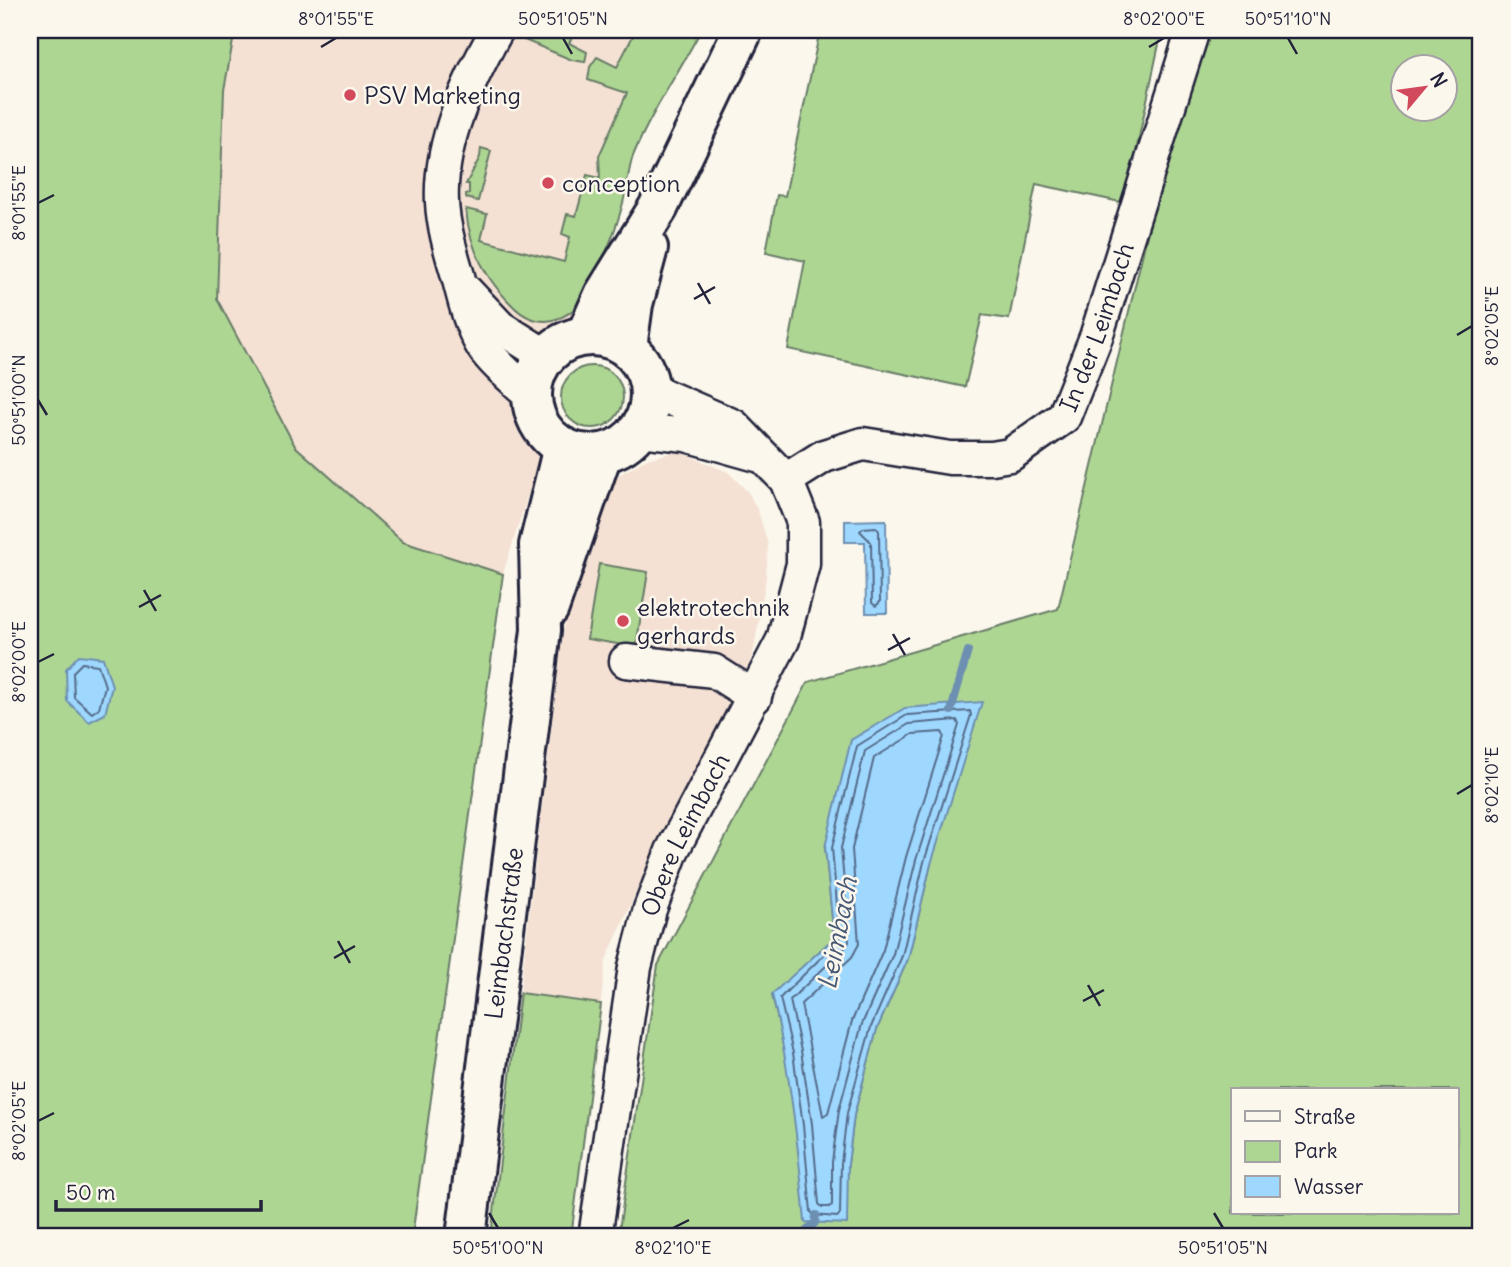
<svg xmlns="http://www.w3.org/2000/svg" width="1511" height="1267" font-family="Delius,sans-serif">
	<rect width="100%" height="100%" fill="#fbf7ec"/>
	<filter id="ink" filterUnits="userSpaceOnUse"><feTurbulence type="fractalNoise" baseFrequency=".0143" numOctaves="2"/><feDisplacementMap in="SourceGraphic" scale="14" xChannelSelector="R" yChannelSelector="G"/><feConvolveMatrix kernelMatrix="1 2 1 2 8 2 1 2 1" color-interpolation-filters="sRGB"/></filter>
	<g filter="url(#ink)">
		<!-- built -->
		<g fill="#f4e1d3">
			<path d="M 235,30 L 646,30 L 627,93 L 599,156 L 604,295 L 571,339 L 558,346 L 546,356 L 538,368 L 533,382 L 532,396 L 536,417 L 547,434 L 503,574 L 403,542 L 295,446 L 217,299 L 224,90 Z"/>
			<path d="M 678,451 L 728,472 L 748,492 L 758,511 L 768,544 L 766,578 L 753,654 L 732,704 L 660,839 L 606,960 L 571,1237 L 491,1237 L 563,631 L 601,485 L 647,459 Z"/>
		</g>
		<!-- green -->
		<g fill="#aed693" stroke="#687c67" stroke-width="2" fill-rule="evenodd">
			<path d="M 30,30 L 235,30 L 224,90 L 217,299 L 295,446 L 403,542 L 503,574 L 412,1237 L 30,1237 Z"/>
			<path d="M 529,30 L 576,30 L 569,43 L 587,52 L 585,62 L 572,60 L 522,39 Z"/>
			<path d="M 636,30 L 701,30 C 680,70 650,114 633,156 C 628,171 627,188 623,203 C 616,230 594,289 575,308 C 567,316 557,320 546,321 C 533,321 523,316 514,307 C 486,280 469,248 466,209 L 487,214 L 481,240 L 564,262 L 570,237 L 562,234 L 567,214 L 576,216 L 587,175 L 600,178 L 599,156 L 627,93 L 588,80 L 590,67 L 597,57 L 617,67 Z"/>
			<path d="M 820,30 L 1162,30 L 1125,203 L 1036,184 L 1009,319 L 982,315 L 965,387 L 788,349 L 805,261 L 766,252 L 777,195 L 785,196 Z"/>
			<path d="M 1196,30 L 1481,30 L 1481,1237 L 618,1237 L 658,965 L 808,682 L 1058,609 ZM 1402,66 L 1444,66 L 1444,108 L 1402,108 ZM 825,847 L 931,864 L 908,959 L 877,1029 L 854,1115 L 848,1164 L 796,1127 L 786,1054 L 772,995 L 834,938 ZM 1233,1090 L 1457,1090 L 1457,1213 L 1233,1213 Z"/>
			<path d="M 481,148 L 491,151 L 478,201 L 466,198 L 466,194 L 469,194 L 469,184 L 466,184 L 480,157 Z"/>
			<circle cx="592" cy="397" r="31"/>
			<path d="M 599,564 L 648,572 L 636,647 L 587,639 Z"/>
			<path d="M 520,993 L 601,1004 L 571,1237 L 491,1237 Z"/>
		</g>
		<!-- water -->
		<g fill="#9fd8ff" stroke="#6d8fb1" stroke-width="2">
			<path d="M 886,520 L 887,613 L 866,613 L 865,542 L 845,542 L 845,521 Z"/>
			<path d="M 79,655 L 103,658 L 112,686 L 105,714 L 89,722 L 67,701 L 66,669 Z"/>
			<path d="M 982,702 L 931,864 L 908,959 L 877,1029 L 854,1115 L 848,1164 L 847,1224 L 805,1222 C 798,1144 790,1071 772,994 L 834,938 L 825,847 L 851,740 L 905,708 Z"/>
		</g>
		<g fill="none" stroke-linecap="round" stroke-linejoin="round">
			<!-- shore -->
			<g stroke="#546b89" stroke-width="2">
				<path d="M 876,527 L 879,531 L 880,602 L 876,606 L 872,603 L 871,542 L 860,531 L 863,528 Z"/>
				<path d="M 82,663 L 98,665 L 105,686 L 99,708 L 92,713 L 74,697 L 73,672 Z"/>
				<path d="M 970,711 L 971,715 L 924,862 L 902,956 L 871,1027 L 847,1113 L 841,1163 L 840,1214 L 837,1217 L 814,1215 L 811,1212 L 803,1125 L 793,1053 L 780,998 L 840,939 L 832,848 L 857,746 L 907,715 Z"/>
				<path d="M 957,720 L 959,725 L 916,860 L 893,954 L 862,1024 L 839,1110 L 832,1162 L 832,1205 L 829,1207 L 822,1207 L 819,1204 L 812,1124 L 801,1051 L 790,1000 L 844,949 L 849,942 L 841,848 L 865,751 L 909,724 Z"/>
				<path d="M 942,732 L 944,736 L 906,857 L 883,950 L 852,1021 L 828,1113 L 823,1116 L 801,1004 L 852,957 L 859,944 L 852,849 L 874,758 L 913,734 Z"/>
			</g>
			<!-- stream -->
			<g stroke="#6d8fb1" stroke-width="8">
				<path d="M 951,711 L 968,651"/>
				<path d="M 800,1237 L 815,1223 L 816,1215"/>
			</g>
			<!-- minor casing -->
			<g stroke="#22223b" stroke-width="37">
				<g id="minor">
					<path d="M 497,30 C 469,80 439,142 442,202 C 443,226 451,252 458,276 C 464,299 470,326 483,347 C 493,363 517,382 532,396"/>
					<path d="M 466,291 L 500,327 L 546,356"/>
					<path d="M 639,430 L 686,435 L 757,455"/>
					<path id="s1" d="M 786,480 L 824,456 L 863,444 L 950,458 L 992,458 L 1010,455 L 1064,417 L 1096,337 L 1193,30"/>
					<path d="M 626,661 L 714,671 L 755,697"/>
					<path id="s2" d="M 595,1237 L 635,967 L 650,909 L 672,851 L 783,640 L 803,564 L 803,522 L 786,480 L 734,426 L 651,390"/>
				</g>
			</g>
			<!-- major casing -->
			<g stroke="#22223b" stroke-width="44">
				<g id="major">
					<path d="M 586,335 L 604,295 L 658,208 L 743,30"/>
					<circle cx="591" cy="395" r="59"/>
					<path d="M 627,347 L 633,304 L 648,248"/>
					<path d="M 549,608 L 602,454"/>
					<path id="s3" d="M 466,1237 L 541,630 L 539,545 L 563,447"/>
				</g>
			</g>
			<!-- minor -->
			<use href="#minor" stroke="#fbf7ec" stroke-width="32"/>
			<!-- major -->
			<use href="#major" stroke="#fbf7ec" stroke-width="38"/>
		</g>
	</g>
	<!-- ticks -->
	<path fill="none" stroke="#22223b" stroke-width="2.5" d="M 563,38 L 572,54M 1288,38 L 1297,54M 321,47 L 336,38M 1149,47 L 1164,38M 38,203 L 54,195M 698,283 L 710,304M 694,299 L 715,287M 1457,335 L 1472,326M 38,400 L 47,415M 144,590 L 156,611M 139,607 L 161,595M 893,634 L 905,655M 888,650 L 910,638M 38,662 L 54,654M 1457,794 L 1472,785M 338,941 L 350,963M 334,958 L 355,946M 1088,985 L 1100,1006M 1083,1001 L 1104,990M 38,1121 L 54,1113M 489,1213 L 498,1228M 1214,1213 L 1223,1228M 673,1228 L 689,1220"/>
	<!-- markers -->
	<g fill="#d1495b" stroke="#fbf7ec" stroke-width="2.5">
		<circle cx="350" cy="95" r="7"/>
		<circle cx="548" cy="183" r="7"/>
		<circle cx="623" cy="621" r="7"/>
	</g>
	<g text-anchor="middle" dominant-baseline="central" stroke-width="5" stroke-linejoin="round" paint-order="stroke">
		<!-- poi labels -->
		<g font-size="24" fill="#22223b" stroke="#fbf7ec" text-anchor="start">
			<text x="364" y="95">PSV Marketing</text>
			<text x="562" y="183">conception</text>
			<text x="637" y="607">elektrotechnik<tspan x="637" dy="28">gerhards</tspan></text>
		</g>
		<!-- street labels -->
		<g font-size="24" fill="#22223b" stroke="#fbf7ec">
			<text stroke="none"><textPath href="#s1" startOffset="396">In der Leimbach</textPath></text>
			<text stroke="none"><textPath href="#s2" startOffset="415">Obere Leimbach</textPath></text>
			<text stroke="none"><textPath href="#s3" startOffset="306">Leimbachstraße</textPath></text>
		</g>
		<!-- water labels -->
		<g font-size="26" font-style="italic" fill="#485976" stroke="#fbf7ec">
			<text transform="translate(837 933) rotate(-79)">Leimbach</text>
		</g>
	</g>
	<!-- margin -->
	<rect width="1511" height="1267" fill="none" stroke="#fbf7ec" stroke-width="77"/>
	<!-- legend -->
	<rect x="1231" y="1088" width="228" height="126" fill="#fbf7ec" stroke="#a4a2a5" stroke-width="2"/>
	<rect x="1245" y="1111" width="35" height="10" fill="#fbf7ec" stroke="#a4a2a5" stroke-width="2"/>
	<text x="1294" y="1124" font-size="21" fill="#22223b">Straße</text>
	<rect x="1245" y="1141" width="35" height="21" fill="#aed693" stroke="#a4a2a5" stroke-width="2"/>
	<text x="1294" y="1158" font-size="21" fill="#22223b">Park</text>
	<rect x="1245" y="1176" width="35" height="21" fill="#9fd8ff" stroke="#a4a2a5" stroke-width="2"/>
	<text x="1294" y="1194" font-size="21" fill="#22223b">Wasser</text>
	<!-- north arrow -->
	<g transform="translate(1424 88) rotate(61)"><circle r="33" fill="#fbf7ec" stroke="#a4a2a5" stroke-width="2"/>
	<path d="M0-5L12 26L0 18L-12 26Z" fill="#d1495b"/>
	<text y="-10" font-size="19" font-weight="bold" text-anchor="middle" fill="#22223b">N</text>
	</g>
	<!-- scale -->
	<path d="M56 1200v10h205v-10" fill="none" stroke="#22223b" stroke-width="3.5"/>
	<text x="66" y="1200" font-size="21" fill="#22223b" stroke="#fbf7ec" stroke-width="5" paint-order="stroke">50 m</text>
	<rect x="38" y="38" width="1434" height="1190" fill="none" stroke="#22223b" stroke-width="2.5"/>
	<g font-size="18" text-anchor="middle" fill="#22223b">
		<text x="336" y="25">8°01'55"E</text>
		<text x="563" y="25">50°51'05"N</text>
		<text x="1164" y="25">8°02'00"E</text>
		<text x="1288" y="25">50°51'10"N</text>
		<text transform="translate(19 203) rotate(-90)" y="6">8°01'55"E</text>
		<text transform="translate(1492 326) rotate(-90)" y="6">8°02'05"E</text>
		<text transform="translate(19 400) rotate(-90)" y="6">50°51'00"N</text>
		<text transform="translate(19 662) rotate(-90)" y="6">8°02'00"E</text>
		<text transform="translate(1492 785) rotate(-90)" y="6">8°02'10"E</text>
		<text transform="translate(19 1121) rotate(-90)" y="6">8°02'05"E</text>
		<text x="498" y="1254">50°51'00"N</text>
		<text x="673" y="1254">8°02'10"E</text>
		<text x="1223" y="1254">50°51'05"N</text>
	</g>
</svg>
